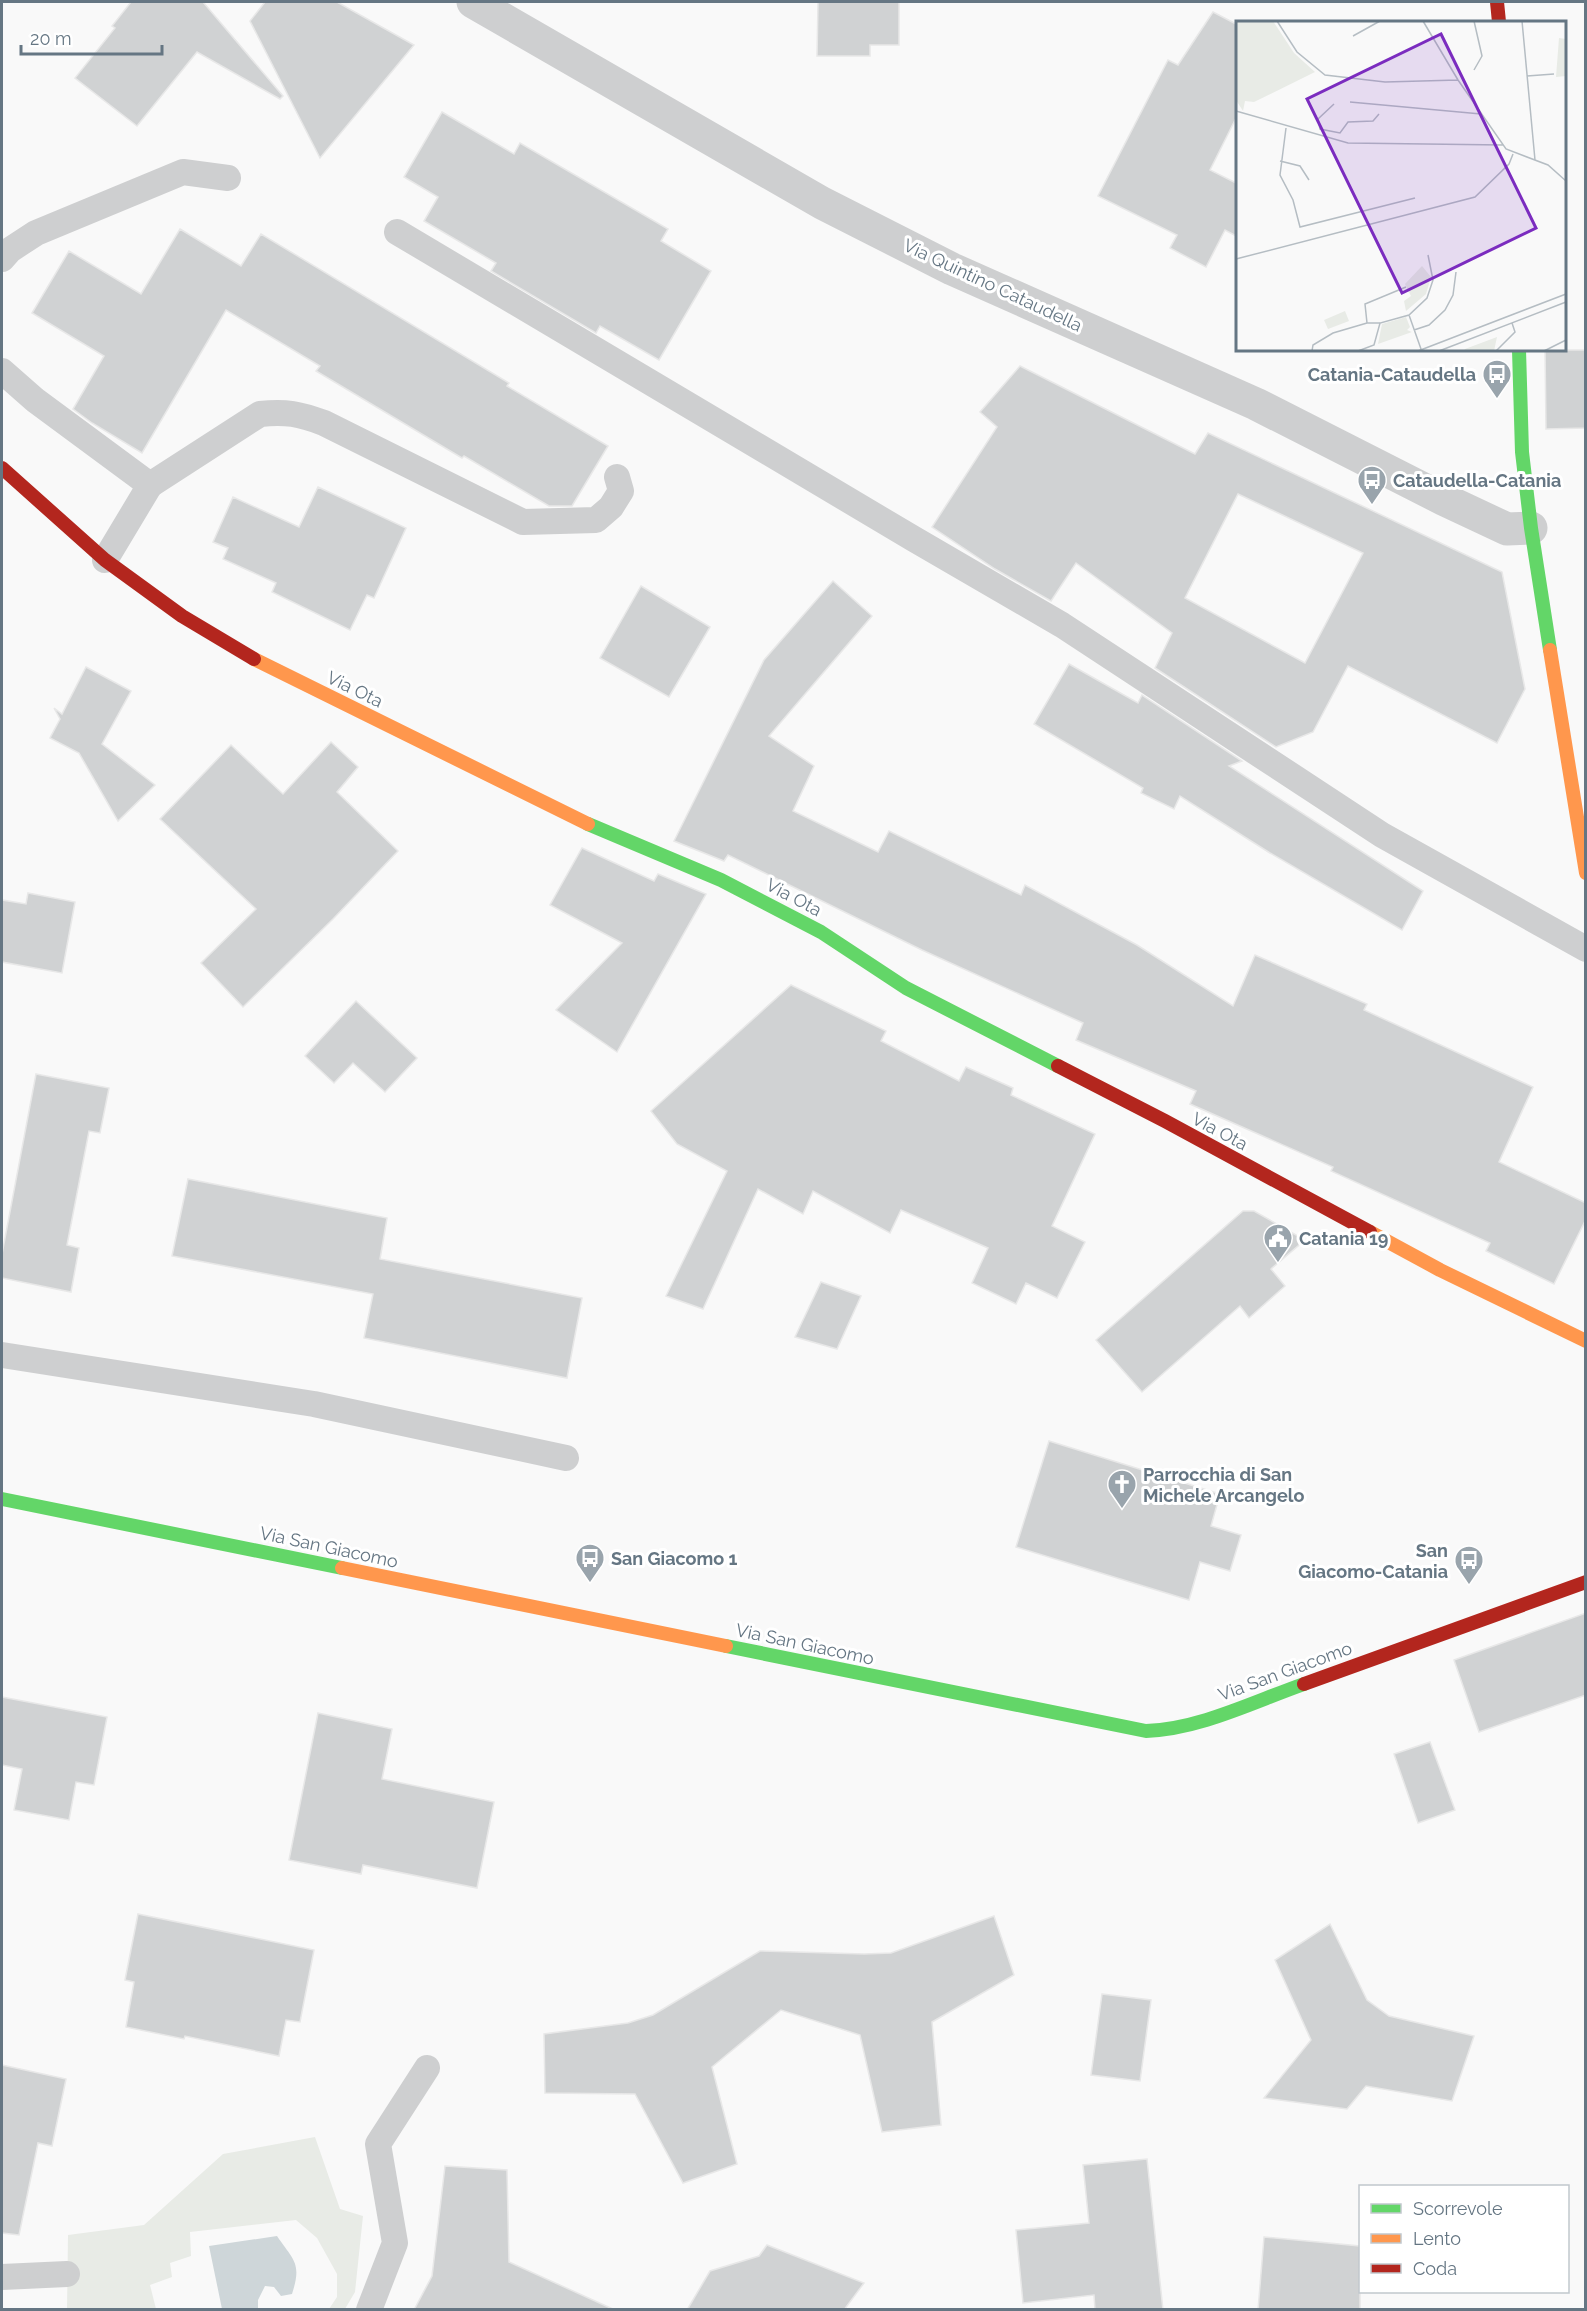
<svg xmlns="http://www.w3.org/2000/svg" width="1587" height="2311" font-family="Raleway,sans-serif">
	<rect width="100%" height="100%" fill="#f9f9f9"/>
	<!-- green -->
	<path fill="#e8ebe6" d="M 315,2137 L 340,2209 L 363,2216 L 355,2292 L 345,2309 L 329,2309 L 337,2297 L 337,2274 L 317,2238 L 296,2220 L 190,2232 L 191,2256 L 170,2263 L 172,2277 L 150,2285 L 156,2309 L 67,2310 L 68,2235 L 144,2225 L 223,2154 Z"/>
	<!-- water -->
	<path fill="#ced6d9" d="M 277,2236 C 294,2261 302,2263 292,2294 L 281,2296 L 274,2287 L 265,2286 L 258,2300 L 258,2309 L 222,2309 L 209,2246 Z"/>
	<!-- building -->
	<g fill="#d0d2d3" stroke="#e8e8e8" stroke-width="1.5" fill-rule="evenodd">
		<path d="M 131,2 L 203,2 L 283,96 L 280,99 L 197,52 L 137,126 L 75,78 L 115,28 L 112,26 Z"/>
		<path d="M 265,2 L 337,2 L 414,45 L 320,158 L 250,21 Z"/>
		<path d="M 818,2 L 899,2 L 899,45 L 870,45 L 870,56 L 817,56 Z"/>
		<path d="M 1213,12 L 1238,25 L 1238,114 L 1210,170 L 1238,184 L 1238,237 L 1225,230 L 1206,267 L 1170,248 L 1177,235 L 1098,196 L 1168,60 L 1178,65 Z"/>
		<path d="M 442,112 L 514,154 L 520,143 L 668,229 L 661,241 L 711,271 L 659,360 L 600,326 L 596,333 L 491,271 L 496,263 L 424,221 L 438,197 L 404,177 Z"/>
		<path d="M 180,229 L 241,266 L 261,234 L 509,383 L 507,386 L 608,446 L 572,506 L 549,506 L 464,456 L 462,458 L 316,371 L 320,366 L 226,310 L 142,453 L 92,423 L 73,409 L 104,356 L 32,313 L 69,251 L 141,294 Z"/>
		<path d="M 1545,350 L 1586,350 L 1586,428 L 1546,429 Z"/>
		<path d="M 1020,366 L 1195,454 L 1208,433 L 1502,572 L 1525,689 L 1497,743 L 1348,666 L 1313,732 L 1276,747 L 1155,668 L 1172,633 L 1076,563 L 1051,601 L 995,569 L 932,527 L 997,427 L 980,412 ZM 1238,494 L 1363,553 L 1305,663 L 1185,598 Z"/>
		<path d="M 318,487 L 406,528 L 374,598 L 367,595 L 350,630 L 272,592 L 276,583 L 223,559 L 228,548 L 213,542 L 233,497 L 299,527 Z"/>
		<path d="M 833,581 L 872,616 L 769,736 L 814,766 L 793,811 L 878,852 L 889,831 L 1021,895 L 1025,885 L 1137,945 L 1233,1006 L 1255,955 L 1367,1004 L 1364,1010 L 1533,1087 L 1499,1162 L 1586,1203 L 1586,1219 L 1554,1284 L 1486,1251 L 1490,1243 L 1331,1171 L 1333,1167 L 1190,1104 L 1196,1091 L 1076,1040 L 1083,1023 L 922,950 L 728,855 L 724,861 L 674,841 L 764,660 Z"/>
		<path d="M 641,586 L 710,627 L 669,697 L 600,658 Z"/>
		<path d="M 1069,664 L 1138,703 L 1142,695 L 1242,761 L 1229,766 L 1423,891 L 1402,930 L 1270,853 L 1180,796 L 1174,809 L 1141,793 L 1143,788 L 1034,724 Z"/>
		<path d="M 86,667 L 131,691 L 102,744 L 155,785 L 118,821 L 79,753 L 50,738 L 60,719 L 54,708 L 62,714 Z"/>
		<path d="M 331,742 L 358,767 L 337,792 L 398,851 L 333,919 L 243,1007 L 201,963 L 256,909 L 160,819 L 231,745 L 283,794 Z"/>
		<path d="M 582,848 L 654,881 L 658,874 L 706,894 L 617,1052 L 556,1010 L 622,943 L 550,905 Z"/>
		<path d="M 28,893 L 75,902 L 62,973 L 2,962 L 2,900 L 26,904 Z"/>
		<path d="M 791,985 L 886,1031 L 881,1041 L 959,1081 L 966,1067 L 1013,1088 L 1011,1095 L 1095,1134 L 1052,1226 L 1085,1242 L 1057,1298 L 1026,1283 L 1016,1304 L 972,1283 L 988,1248 L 901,1210 L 890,1233 L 813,1191 L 803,1214 L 758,1189 L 703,1309 L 666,1296 L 727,1171 L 677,1144 L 651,1111 Z"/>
		<path d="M 356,1001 L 417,1058 L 385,1092 L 353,1063 L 334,1083 L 305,1056 Z"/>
		<path d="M 36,1074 L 109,1088 L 100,1133 L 89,1131 L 67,1245 L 79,1248 L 71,1292 L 2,1278 L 2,1254 Z"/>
		<path d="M 188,1179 L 387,1218 L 380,1259 L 582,1298 L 567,1378 L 364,1338 L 373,1294 L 172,1256 Z"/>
		<path d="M 1243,1211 L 1254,1211 L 1305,1240 L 1271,1269 L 1285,1286 L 1249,1318 L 1240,1306 L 1142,1392 L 1096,1340 Z"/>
		<path d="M 821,1282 L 861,1296 L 837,1349 L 795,1337 Z"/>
		<path d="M 1049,1441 L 1220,1494 L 1211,1526 L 1241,1535 L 1230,1571 L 1200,1562 L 1189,1600 L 1016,1547 Z"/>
		<path d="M 1586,1613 L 1586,1695 L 1479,1732 L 1454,1660 Z"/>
		<path d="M 2,1697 L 107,1717 L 94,1785 L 76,1782 L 69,1820 L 14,1810 L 22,1769 L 2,1765 Z"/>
		<path d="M 318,1713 L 392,1729 L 382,1779 L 494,1802 L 477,1888 L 363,1865 L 361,1874 L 289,1860 Z"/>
		<path d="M 1430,1742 L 1455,1810 L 1418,1823 L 1394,1754 Z"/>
		<path d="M 138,1914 L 314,1950 L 300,2022 L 286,2020 L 279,2056 L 185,2036 L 184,2039 L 126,2027 L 134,1982 L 125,1980 Z"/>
		<path d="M 994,1916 L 1014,1975 L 932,2022 L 941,2125 L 882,2132 L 860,2035 L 781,2010 L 712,2067 L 737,2164 L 683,2183 L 635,2094 L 545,2093 L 544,2034 L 628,2023 L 653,2015 L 760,1951 L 864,1954 L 891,1953 Z"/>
		<path d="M 1330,1924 L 1367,2000 L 1389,2016 L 1474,2036 L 1452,2101 L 1366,2086 L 1347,2109 L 1264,2098 L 1311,2040 L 1275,1960 Z"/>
		<path d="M 1102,1994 L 1151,2000 L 1140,2081 L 1091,2075 Z"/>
		<path d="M 2,2065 L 66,2079 L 52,2146 L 38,2143 L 19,2235 L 2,2233 Z"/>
		<path d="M 1147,2159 L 1163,2310 L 1095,2310 L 1094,2295 L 1023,2303 L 1016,2230 L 1089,2223 L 1083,2165 Z"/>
		<path d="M 445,2166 L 507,2170 L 509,2262 L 615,2310 L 414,2310 L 432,2276 Z"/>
		<path d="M 1264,2237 L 1360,2246 L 1360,2310 L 1258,2310 Z"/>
		<path d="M 767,2245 L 864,2283 L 844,2310 L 687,2310 L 710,2271 L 759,2256 Z"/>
	</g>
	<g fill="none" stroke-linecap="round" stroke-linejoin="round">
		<!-- lane -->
		<g stroke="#cecfd0" stroke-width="26">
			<path d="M 397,232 L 914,539 L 1062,625 L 1382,835 L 1586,949"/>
			<path d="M 2,259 L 10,250 L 36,233 L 183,172 L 228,178"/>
			<path d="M 2,371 L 35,400 L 150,485 L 260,414 C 286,411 300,414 324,423 L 523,522 L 596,520 L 611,507 L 621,491 L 617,477"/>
			<path d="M 105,560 L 150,485"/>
			<path d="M 2,1355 L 314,1404 L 566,1458"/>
			<path d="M 2,2277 L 67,2274"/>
			<path d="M 369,2310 L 395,2243 L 378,2144 L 427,2068"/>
		</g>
		<!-- street -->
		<path stroke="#cecfd0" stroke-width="33" d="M 473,2 L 822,203 L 952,269 L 1256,404 L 1443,499 L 1507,529 L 1531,528"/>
		<!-- fast -->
		<g stroke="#63d668" stroke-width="14">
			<path d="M 1519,350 L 1522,452 L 1531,528 L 1550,650"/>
			<path d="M 588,824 L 721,880 L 821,932 L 906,988 L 1058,1066"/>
			<path d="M 2,1499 L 342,1568"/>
			<path d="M 726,1646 L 1146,1731 C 1200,1729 1253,1702 1304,1684"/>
		</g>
		<!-- slow -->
		<g stroke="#ff974d" stroke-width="14">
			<path d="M 1550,650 L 1586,873"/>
			<path d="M 254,659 L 588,824"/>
			<path d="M 1370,1232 L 1440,1270 L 1586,1341"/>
			<path d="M 342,1568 L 726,1646"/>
		</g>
		<!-- jam -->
		<g stroke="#b3261e" stroke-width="14">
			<path d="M 1497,2 L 1499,22"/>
			<path d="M 2,468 L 105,560 L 182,616 L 254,659"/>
			<path d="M 1058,1066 L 1165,1121 L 1370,1232"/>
			<path d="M 1304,1684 L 1586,1582"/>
		</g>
	</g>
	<!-- icons -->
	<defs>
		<g id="bus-pin" transform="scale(1.5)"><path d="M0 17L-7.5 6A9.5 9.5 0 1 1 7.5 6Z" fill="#99a4ac" stroke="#fff"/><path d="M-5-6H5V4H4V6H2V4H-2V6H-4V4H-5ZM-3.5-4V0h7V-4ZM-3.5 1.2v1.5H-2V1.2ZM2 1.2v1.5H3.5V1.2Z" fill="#fff"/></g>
		<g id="civic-pin" transform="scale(1.5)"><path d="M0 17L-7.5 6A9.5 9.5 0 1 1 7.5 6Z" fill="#99a4ac" stroke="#fff"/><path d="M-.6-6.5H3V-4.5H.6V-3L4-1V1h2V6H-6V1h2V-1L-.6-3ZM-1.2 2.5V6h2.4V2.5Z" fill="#fff"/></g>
		<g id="church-pin" transform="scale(1.5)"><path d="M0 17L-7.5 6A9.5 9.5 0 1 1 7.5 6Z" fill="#99a4ac" stroke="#fff"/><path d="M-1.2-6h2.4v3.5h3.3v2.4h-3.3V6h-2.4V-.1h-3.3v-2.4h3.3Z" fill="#fff"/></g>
	</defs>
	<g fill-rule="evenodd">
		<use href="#bus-pin" x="1497" y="374"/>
		<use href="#bus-pin" x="1372" y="480"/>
		<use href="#civic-pin" x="1278" y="1238"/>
		<use href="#church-pin" x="1122" y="1484"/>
		<use href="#bus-pin" x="590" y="1558"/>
		<use href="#bus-pin" x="1469" y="1560"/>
	</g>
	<g text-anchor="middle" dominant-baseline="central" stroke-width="6" stroke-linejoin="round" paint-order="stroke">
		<!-- street labels -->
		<g font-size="18" fill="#657683" stroke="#fff">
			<text transform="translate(993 285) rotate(25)">Via Quintino Cataudella</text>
			<text transform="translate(355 689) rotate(26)">Via Ota</text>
			<text transform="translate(794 897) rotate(28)">Via Ota</text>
			<text transform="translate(1220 1131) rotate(28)">Via Ota</text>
			<text transform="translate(329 1547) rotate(12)">Via San Giacomo</text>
			<text transform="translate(805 1644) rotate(12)">Via San Giacomo</text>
			<text transform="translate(1285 1671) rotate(-20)">Via San Giacomo</text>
		</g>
		<!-- poi labels -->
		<g font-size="18" font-weight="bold" fill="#657683" stroke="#fff" text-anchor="start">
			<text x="1476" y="374" text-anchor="end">Catania-Cataudella</text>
			<text x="1393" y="480">Cataudella-Catania</text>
			<text x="1299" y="1238">Catania 19</text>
			<text x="1143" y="1474">Parrocchia di San<tspan x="1143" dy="21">Michele Arcangelo</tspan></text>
			<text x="1448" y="1550" text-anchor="end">San<tspan x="1448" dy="21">Giacomo-Catania</tspan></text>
			<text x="611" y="1558">San Giacomo 1</text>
		</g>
	</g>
	<!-- overview -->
	<g transform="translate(1236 21)">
		<rect width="330" height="330" fill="#f9f9f9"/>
		<path d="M 0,0 L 37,0 L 58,32 L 79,51 L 18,81 L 9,80 L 7,90 L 0,79 ZM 323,17 L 330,18 L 330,55 L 320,56 ZM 186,245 L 195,256 L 190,273 L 170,290 L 168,280 L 175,275 L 169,263 ZM 109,290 L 113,300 L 92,308 L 88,299 ZM 170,296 L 174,306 L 171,309 L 176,311 L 142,323 L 146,303 ZM 261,316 L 258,330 L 228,330 L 229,328 Z" fill="#e8ebe6"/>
		<path fill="none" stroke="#b5bdc3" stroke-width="1.5" d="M 41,0 L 61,31 L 89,54 L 149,61 L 222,59M 187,0 L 222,59 L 270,128 L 312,144 L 330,160M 286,0 L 299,139M 117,15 L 144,0M 238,49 L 246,35 L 238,0M 291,55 L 318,53M 114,81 L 245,93M 98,83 L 82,98 L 84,108 L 104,112 L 112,101 L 137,100 L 143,93M 0,90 L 112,122 L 267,124M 50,107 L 44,154 L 57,179 L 64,206 L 179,177M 44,140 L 64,145 L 73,159M 0,238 L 239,176 L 273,143 L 277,133M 173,294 L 185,328M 144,302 L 131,302 L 129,283 L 170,266M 178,309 L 193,304 L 209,289 L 217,274 L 220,251M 76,330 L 77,324 L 97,312 L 131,302M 122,330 L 138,324 L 144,302 L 173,294 L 191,277 L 197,259 L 192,234M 182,330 L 330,273M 203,330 L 330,281M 260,330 L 279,311 L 276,302M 308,330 L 330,319"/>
		<path fill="#7b2cbf" fill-opacity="0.15" stroke="#7b2cbf" stroke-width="3" d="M 205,13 L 300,207 L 166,272 L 71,78 Z"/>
		<rect width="330" height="330" fill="none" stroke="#657683" stroke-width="3"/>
	</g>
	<!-- border -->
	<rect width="1587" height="2311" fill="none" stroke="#657683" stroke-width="6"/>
	<!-- legend -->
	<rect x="1359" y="2185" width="210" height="108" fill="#ffffff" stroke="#c1c8cd" stroke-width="1.5"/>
	<rect x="1371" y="2204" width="30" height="9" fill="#63d668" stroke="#c1c8cd" stroke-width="1.5"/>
	<text x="1413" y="2215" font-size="18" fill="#657683">Scorrevole</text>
	<rect x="1371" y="2234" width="30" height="9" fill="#ff974d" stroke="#c1c8cd" stroke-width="1.5"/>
	<text x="1413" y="2245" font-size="18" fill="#657683">Lento</text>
	<rect x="1371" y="2264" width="30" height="9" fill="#b3261e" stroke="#c1c8cd" stroke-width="1.5"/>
	<text x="1413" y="2275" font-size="18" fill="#657683">Coda</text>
	<!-- scale -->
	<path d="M21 45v9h141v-9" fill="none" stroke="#657683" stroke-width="3"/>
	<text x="30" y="45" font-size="18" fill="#657683" stroke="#ffffff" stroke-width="4.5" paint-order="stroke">20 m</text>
</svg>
